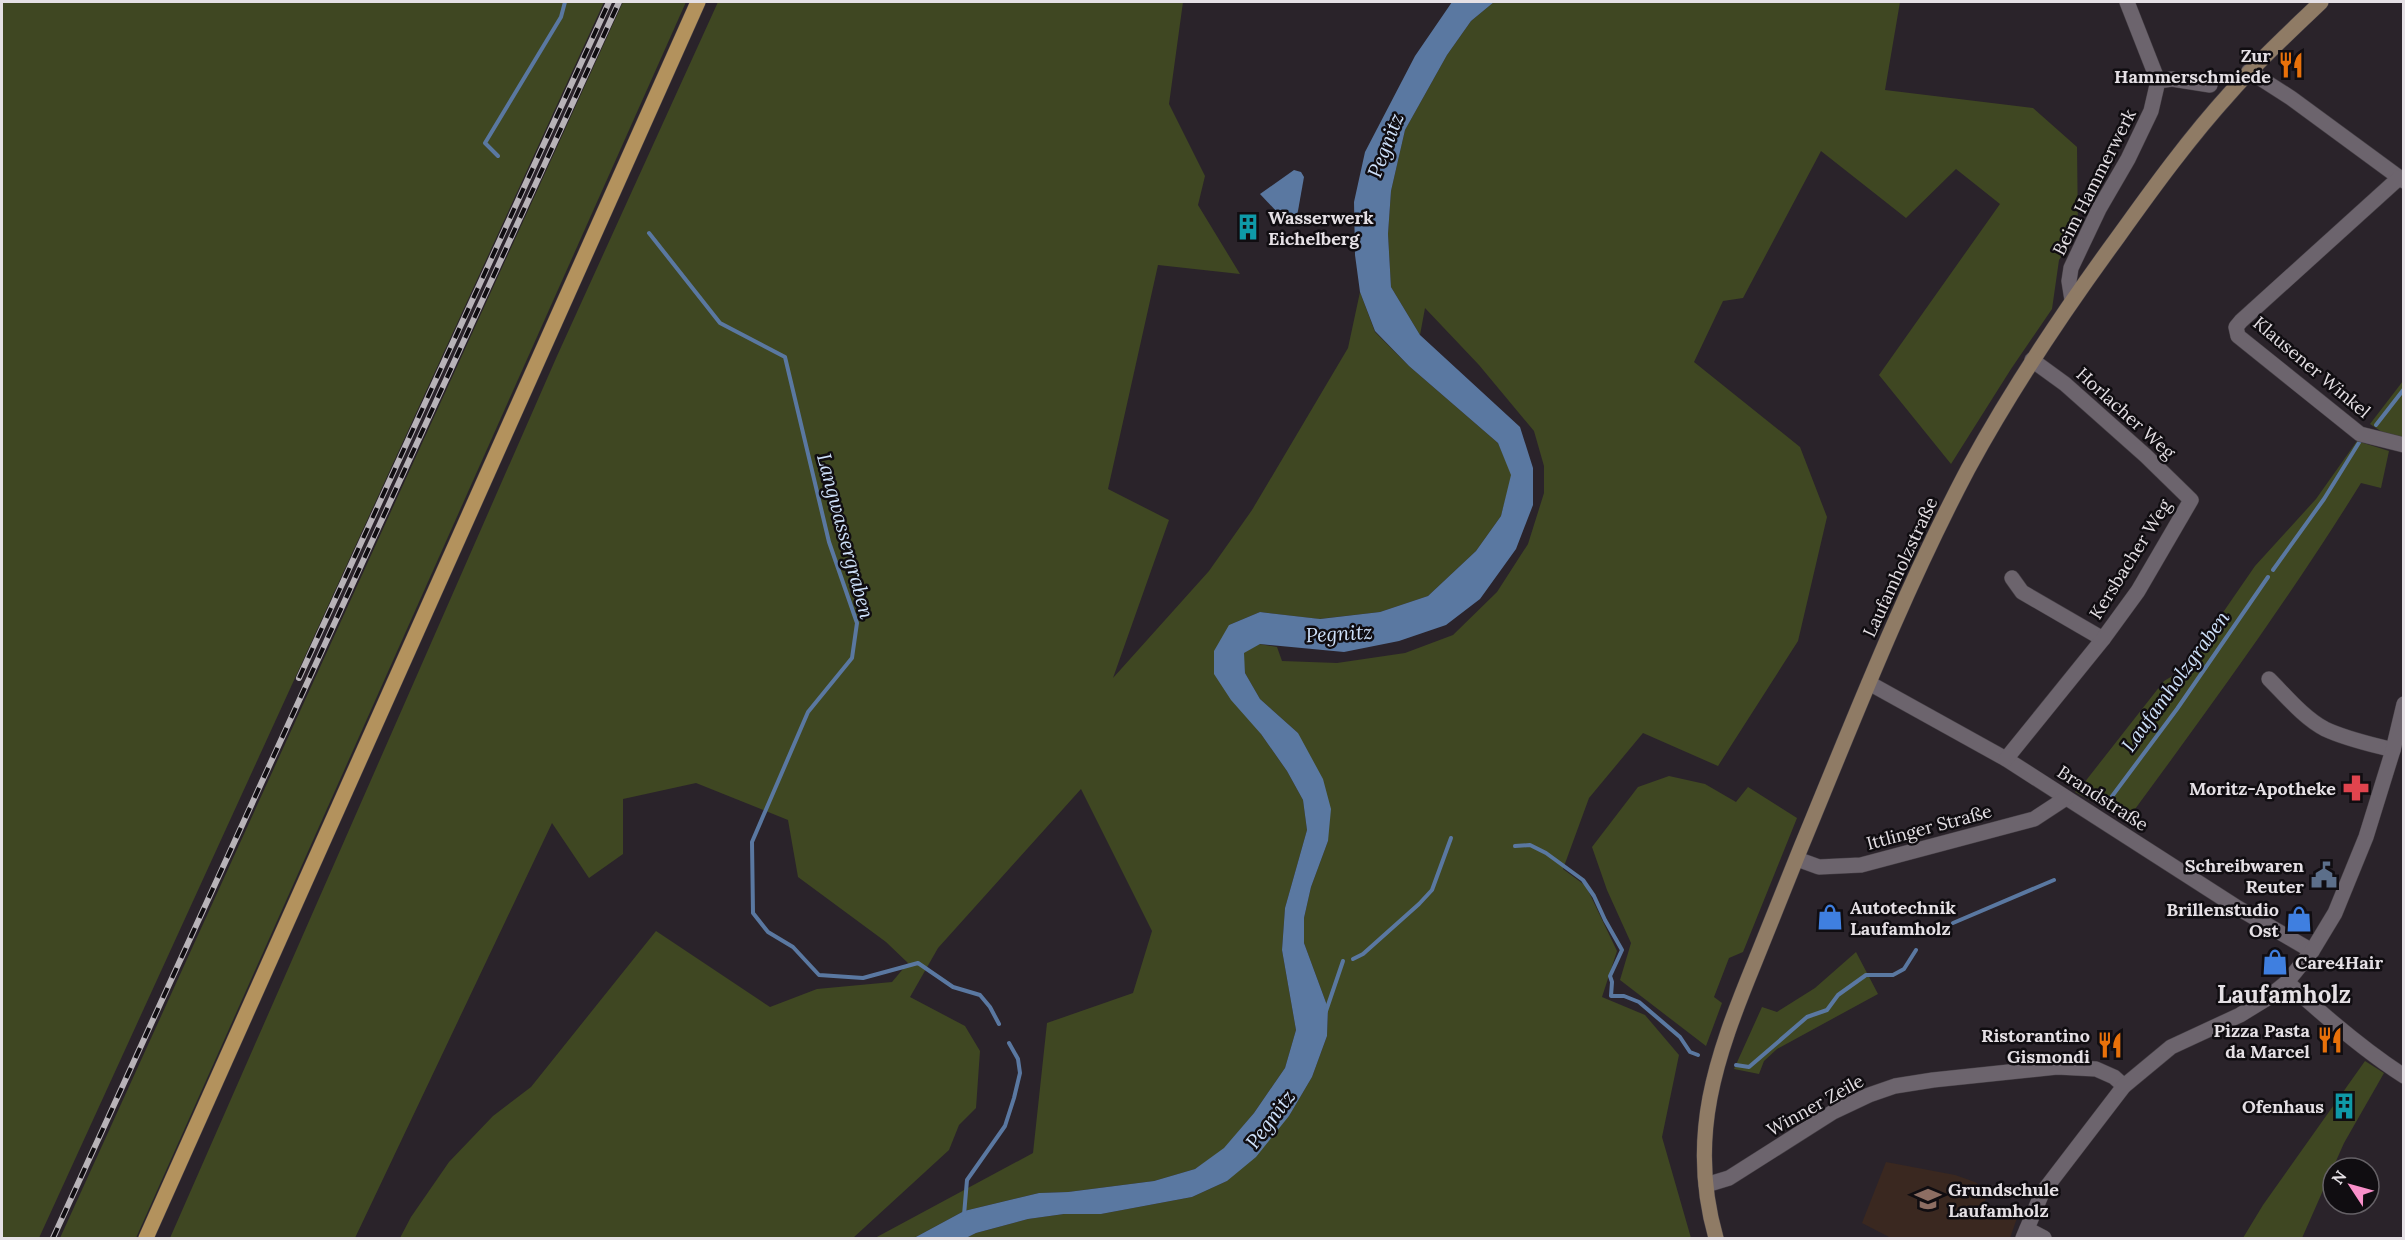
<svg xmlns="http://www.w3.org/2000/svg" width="2405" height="1240" font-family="Lora,serif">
	<rect width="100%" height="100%" fill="#2a232a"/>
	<!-- education -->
	<path fill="#3a2820" d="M 1886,1162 L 1955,1175 L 1975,1182 L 1988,1192 L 1984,1205 L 2017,1218 L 2010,1238 L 1891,1238 L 1862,1223 Z"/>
	<!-- green -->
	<g fill="#3f4722">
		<path d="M 2,2 L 604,2 L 39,1238 L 2,1238 Z"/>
		<path d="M 623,2 L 686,2 L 136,1238 L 60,1238 Z"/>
		<path d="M 718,2 L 1183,2 L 1169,104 L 1205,176 L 1198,205 L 1240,274 L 1158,265 L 1108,489 L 1169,520 L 1113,678 L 1209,571 L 1252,510 L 1348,348 L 1360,292 L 1375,332 L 1409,366 L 1498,443 L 1512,475 L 1501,516 L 1476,551 L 1428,596 L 1380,612 L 1319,619 L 1260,612 L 1229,625 L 1261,734 L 1287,771 L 1303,800 L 1307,830 L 1285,908 L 1282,950 L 1296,1030 L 1285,1068 L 1254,1113 L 1224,1149 L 1195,1169 L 1154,1181 L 1068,1192 L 1039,1193 L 964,1211 L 914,1238 L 875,1238 L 1033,1153 L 1047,1023 L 1133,993 L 1152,931 L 1081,789 L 938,948 L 910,997 L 965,1026 L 980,1051 L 976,1108 L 959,1125 L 949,1150 L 853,1238 L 400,1238 L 411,1217 L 449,1162 L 493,1116 L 531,1087 L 656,931 L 770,1007 L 817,989 L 892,982 L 908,963 L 886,942 L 798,877 L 788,820 L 696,783 L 623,799 L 623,854 L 589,878 L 552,823 L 355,1238 L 170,1238 L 557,356 Z"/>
		<path d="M 1494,2 L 1900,2 L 1885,90 L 2033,108 L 2077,147 L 2078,232 L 2059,260 L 2052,309 L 2011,369 L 1951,464 L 1879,375 L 2000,204 L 1956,169 L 1906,218 L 1821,151 L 1743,298 L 1723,301 L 1694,362 L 1800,447 L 1827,517 L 1798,641 L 1718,766 L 1643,733 L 1589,798 L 1563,869 L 1586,886 L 1617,951 L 1602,997 L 1645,1015 L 1679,1055 L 1662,1137 L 1691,1238 L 966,1238 L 976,1233 L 1028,1219 L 1064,1214 L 1101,1214 L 1192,1197 L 1227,1181 L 1289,1116 L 1312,1077 L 1327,1036 L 1328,1008 L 1304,943 L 1304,918 L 1311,887 L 1328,841 L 1298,733 L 1260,699 L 1245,673 L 1243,653 L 1259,644 L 1277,647 L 1282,661 L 1337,663 L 1405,653 L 1453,635 L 1497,592 L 1528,544 L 1544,493 L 1544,466 L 1534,431 L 1479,365 L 1425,308 L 1420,335 L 1391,287 L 1388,234 L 1391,191 L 1405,130 L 1447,55 L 1471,21 Z"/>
		<path d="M 2403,381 L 2403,437 L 2382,432 L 2370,424 Z"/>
		<path d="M 2357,441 L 2389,451 L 2381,488 L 2361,483 C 2289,599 2208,710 2127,820 L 2075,792 L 2084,783 L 2164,681 L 2184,669 L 2255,566 L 2316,499 Z"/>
		<path d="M 1669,776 L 1705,784 L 1736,802 L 1748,787 L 1797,818 L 1743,952 L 1729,958 L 1714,997 L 1722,1003 L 1706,1046 L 1620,980 L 1631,943 L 1607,890 L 1592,847 L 1638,787 Z"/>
		<path d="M 1856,952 L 1878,994 L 1777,1049 L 1764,1061 L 1759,1074 L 1734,1069 L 1762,1007 L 1777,1012 L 1815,988 Z"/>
		<path d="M 2365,1061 L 2384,1073 L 2344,1143 L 2302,1238 L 2243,1238 L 2263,1205 Z"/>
	</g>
	<!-- water -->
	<g fill="#5a78a1">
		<path d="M 1452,2 L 1494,2 L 1471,21 L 1447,55 L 1405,130 L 1391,191 L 1388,234 L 1391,287 L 1420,335 L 1520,427 L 1533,468 L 1533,505 L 1516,549 L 1480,599 L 1446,625 L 1399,641 L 1344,652 L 1260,644 L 1244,653 L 1245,673 L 1260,699 L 1298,733 L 1323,779 L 1331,809 L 1328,841 L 1311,887 L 1304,918 L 1304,943 L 1328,1008 L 1327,1036 L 1312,1077 L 1289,1116 L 1256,1157 L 1227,1181 L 1192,1197 L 1101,1214 L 1064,1214 L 1028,1219 L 976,1233 L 966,1238 L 914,1238 L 964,1211 L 1039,1193 L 1068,1192 L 1154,1181 L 1195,1169 L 1224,1148 L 1254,1113 L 1285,1068 L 1296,1030 L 1282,950 L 1285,908 L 1307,830 L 1303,800 L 1287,771 L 1261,734 L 1231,700 L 1214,674 L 1214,651 L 1229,625 L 1260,612 L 1320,619 L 1380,612 L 1428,596 L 1476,551 L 1501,516 L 1511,475 L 1498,443 L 1409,366 L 1375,331 L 1360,292 L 1355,255 L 1354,202 L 1365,152 L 1415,56 Z"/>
		<path d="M 1294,170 L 1301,172 L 1304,177 L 1296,222 L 1278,213 L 1260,194 Z"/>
	</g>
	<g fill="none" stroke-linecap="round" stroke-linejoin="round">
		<!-- stream -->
		<g stroke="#5a78a1" stroke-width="4">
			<path d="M 498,156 L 485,143 L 561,17 L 565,2"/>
			<path d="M 649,233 L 720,323 L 785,357 L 829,542 L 857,623 L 852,658 L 808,712 L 752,842 L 753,913 L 768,932 L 793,947 L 819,975 L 863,978 L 918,963 L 953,987 L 980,995 L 990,1007 L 999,1024"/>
			<path d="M 2376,425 L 2404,389"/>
			<path d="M 2273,570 L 2324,499 L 2360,441"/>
			<path d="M 2107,803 L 2177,709 L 2268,577"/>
			<path d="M 1515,846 L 1530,845 L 1546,853 L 1583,880 L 1594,896 L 1605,920 L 1622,950 L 1610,976 L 1612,982 L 1611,996 L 1624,996 L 1639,1002 L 1680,1037 L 1690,1052 L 1698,1055"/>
			<path d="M 1953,923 L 2054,880"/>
			<path d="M 1353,959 L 1363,954 L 1419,904 L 1432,890 L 1451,838"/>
			<path d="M 1326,1011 L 1343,961"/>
			<path d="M 1736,1065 L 1749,1067 L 1807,1017 L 1827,1010 L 1838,995 L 1866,975 L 1893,975 L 1904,969 L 1916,950"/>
			<path d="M 964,1215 L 967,1180 L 1005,1126 L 1014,1098 L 1020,1073 L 1018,1059 L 1009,1043"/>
		</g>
		<!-- minor casing -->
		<g stroke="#453f45" stroke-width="16">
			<g id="minor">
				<path d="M 2127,2 L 2158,81"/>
				<path d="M 2249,71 L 2291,98 L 2404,181"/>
				<path d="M 2399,178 L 2241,321 L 2236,327 L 2238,336 L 2360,434 L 2404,445"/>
				<path d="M 2072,300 L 2069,281 L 2071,268 L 2099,209 L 2128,159 L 2151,111 L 2158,81 L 2172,79 L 2210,85"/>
				<path d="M 2012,578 L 2022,592 L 2103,639"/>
				<path d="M 2269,679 C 2286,696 2304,718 2325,729 C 2346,739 2370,744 2393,750"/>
				<path d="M 1869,683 L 2006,759 L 2238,908 L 2312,951"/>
				<path d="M 2006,759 L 2103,639 L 2138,591 L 2191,500 L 2146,456 L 2065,384 L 2032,360"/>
				<path d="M 1797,859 L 1819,867 L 1861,865 L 2034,819 L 2066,798"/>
				<path d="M 2287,982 C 2324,1016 2362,1049 2404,1076"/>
				<path d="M 1706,1185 L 1729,1178 L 1833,1112 L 1869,1095 L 1895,1086 L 1933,1080 L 2057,1067 L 2096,1069 L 2114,1077 L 2124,1086"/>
				<path d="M 2027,1229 L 2044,1238"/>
				<path d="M 2023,1238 L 2042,1193 L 2124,1086 L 2171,1047 L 2240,1015 L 2266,999 L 2287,982 L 2312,951 L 2335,913 L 2366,837 L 2393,750 L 2404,704"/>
			</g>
		</g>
		<!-- secondary casing -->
		<g stroke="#453f45" stroke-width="16">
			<path id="secondary" d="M 1716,1238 C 1687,1137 1716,1057 1754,964 C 1769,927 1784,889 1799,852 C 1852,724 1903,592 1968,469 C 2012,388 2063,312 2118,237 C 2153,188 2190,137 2231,92 C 2259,60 2291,31 2321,2"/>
		</g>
		<!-- primary casing -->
		<g stroke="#453f45" stroke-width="16">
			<path id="primary" d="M 146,1238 L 698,2"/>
		</g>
		<!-- minor -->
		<use href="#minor" stroke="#6c646d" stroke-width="15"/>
		<!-- secondary -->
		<use href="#secondary" stroke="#8f7b65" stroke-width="15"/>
		<!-- primary -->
		<use href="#primary" stroke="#b3925d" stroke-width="15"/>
		<!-- rail casing -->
		<g stroke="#b8b3b8" stroke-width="6">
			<g id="rail">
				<path d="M 299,678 L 609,2"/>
				<path d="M 53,1238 L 619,2"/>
			</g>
		</g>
		<!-- rail -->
		<use href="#rail" stroke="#100d11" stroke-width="4" stroke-dasharray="11" stroke-linecap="butt"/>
	</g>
	<!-- icons -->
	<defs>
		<g id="restaurant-bare" transform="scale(2.07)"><path d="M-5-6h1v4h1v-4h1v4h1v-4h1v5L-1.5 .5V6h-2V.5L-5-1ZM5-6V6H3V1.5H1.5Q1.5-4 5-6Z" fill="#e8710a" stroke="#100d11" stroke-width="2.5" paint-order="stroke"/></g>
		<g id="building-bare" transform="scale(2.07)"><path d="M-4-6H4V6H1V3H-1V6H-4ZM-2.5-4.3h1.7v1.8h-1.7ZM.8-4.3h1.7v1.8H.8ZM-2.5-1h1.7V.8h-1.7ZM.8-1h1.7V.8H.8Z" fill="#0f9aa8" stroke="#100d11" stroke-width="2.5" paint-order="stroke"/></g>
		<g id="pharmacy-bare" transform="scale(2.07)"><path d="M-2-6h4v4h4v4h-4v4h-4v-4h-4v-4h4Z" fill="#e0444e" stroke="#100d11" stroke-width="2.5" paint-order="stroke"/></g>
		<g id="civic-bare" transform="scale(2.07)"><path d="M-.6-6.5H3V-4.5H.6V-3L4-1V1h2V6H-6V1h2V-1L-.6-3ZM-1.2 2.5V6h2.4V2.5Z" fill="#5c6f8a" stroke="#100d11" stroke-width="2.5" paint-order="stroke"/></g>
		<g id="shop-bare" transform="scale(2.07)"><path d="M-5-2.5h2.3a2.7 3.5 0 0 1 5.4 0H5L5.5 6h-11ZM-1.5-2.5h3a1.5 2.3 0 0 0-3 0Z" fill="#3f7fe0" stroke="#100d11" stroke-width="2.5" paint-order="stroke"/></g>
		<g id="school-bare" transform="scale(2.07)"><path d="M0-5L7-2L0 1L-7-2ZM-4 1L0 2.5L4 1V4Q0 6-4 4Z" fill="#8d6e63" stroke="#100d11" stroke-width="2.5" paint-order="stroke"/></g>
	</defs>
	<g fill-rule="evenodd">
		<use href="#restaurant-bare" x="2291" y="65"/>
		<use href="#building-bare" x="1248" y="227"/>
		<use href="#pharmacy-bare" x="2356" y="788"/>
		<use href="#civic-bare" x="2324" y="875"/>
		<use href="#shop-bare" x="1830" y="917"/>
		<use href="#shop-bare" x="2299" y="919"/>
		<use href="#shop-bare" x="2275" y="962"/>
		<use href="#restaurant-bare" x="2330" y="1040"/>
		<use href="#restaurant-bare" x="2110" y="1045"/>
		<use href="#building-bare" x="2344" y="1106"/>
		<use href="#school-bare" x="1928" y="1199"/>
	</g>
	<g text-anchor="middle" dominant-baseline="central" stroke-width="5" stroke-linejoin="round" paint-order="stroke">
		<!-- poi labels -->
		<g font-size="18" font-weight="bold" fill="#e5e0e5" stroke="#100d11" text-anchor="end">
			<text x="2271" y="55">Zur<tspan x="2271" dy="21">Hammerschmiede</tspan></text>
			<text x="1268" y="217" text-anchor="start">Wasserwerk<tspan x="1268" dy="21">Eichelberg</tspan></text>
			<text x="2336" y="788">Moritz-Apotheke</text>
			<text x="2304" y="865">Schreibwaren<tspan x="2304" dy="21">Reuter</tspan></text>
			<text x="1850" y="907" text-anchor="start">Autotechnik<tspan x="1850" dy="21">Laufamholz</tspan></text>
			<text x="2279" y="909">Brillenstudio<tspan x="2279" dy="21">Ost</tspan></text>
			<text x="2295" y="962" text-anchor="start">Care4Hair</text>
			<text x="2310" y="1030">Pizza Pasta<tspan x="2310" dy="21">da Marcel</tspan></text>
			<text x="2090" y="1035">Ristorantino<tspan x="2090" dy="21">Gismondi</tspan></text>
			<text x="2324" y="1106">Ofenhaus</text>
			<text x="1948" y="1189" text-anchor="start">Grundschule<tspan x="1948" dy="21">Laufamholz</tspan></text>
		</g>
		<!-- street labels -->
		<g font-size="18" fill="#e5e0e5" stroke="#100d11">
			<text transform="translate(2094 182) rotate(-63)">Beim Hammerwerk</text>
			<text transform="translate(2312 367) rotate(40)">Klausener Winkel</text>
			<text transform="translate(2126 413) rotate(42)">Horlacher Weg</text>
			<text transform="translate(2130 559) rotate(-58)">Kersbacher Weg</text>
			<text transform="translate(1900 567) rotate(-65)">Laufamholzstraße</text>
			<text transform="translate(2103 798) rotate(33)">Brandstraße</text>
			<text transform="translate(1929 827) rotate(-15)">Ittlinger Straße</text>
			<text transform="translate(1815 1105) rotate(-29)">Winner Zeile</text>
		</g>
		<!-- water labels -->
		<g font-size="20" font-style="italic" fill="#cee1fb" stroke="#100d11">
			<text transform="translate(1385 145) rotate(-69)">Pegnitz</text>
			<text transform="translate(846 536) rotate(75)">Langwassergraben</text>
			<text transform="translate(1339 633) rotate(-3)">Pegnitz</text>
			<text transform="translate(2175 681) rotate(-54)">Laufamholzgraben</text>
			<text transform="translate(1270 1119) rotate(-53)">Pegnitz</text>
		</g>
		<!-- district labels -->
		<g font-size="24" font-weight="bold" fill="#e5e0e5" stroke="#100d11">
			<text x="2284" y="994">Laufamholz</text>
		</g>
	</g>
	<!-- border -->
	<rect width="2405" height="1240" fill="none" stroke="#e5e0e5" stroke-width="6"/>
	<!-- north arrow -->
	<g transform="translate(2351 1186) rotate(306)"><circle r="28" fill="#100d11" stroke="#656166" stroke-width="1.5"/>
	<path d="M0-4.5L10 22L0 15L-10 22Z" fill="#f990ca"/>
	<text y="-9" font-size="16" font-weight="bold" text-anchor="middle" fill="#e5e0e5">N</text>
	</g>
</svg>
